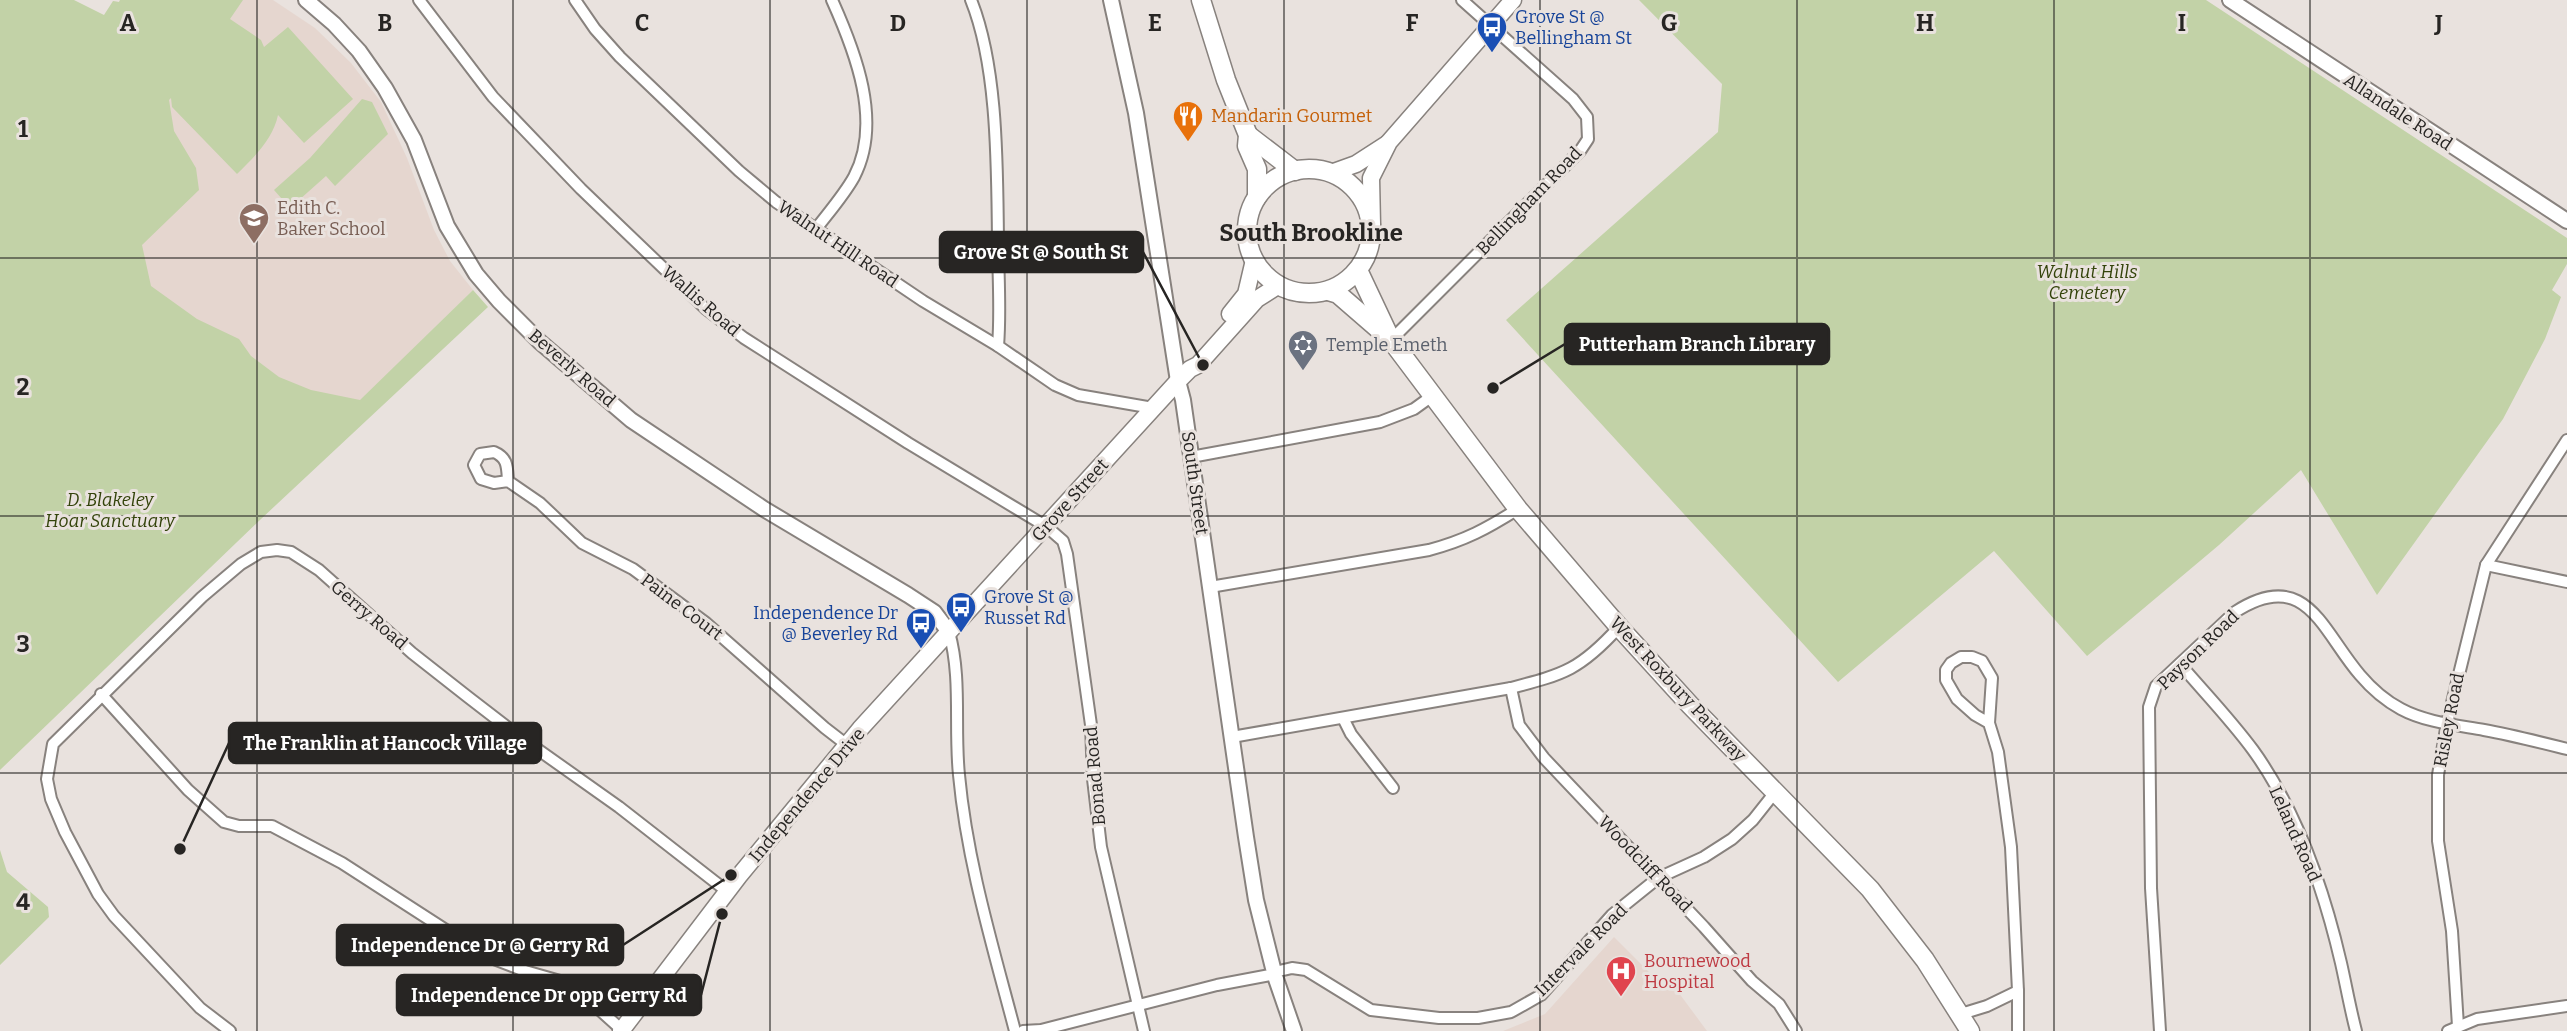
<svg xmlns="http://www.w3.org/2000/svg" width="2567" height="1031" font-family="Bitter,serif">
	<rect width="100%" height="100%" fill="#e9e2de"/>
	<!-- built -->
	<g fill="#e5d6cf">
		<path d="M 120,0 L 273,0 L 315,28 L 351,63 L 381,102 L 407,158 L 434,230 L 450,261 L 473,290 L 260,499 L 81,303 L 113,1 L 119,2 Z"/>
		<path d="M 1614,937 L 1657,980 L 1670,981 L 1707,1031 L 1503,1031 L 1545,1014 Z"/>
	</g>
	<!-- green -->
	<g fill="#c2d2a7">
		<path d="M 0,0 L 74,0 L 104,15 L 113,1 L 119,2 L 120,0 L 243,0 L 230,19 L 261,40 L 264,47 L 288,27 L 353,99 L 304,143 L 278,115 C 273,139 255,156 237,174 L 172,107 L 171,98 L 169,100 L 174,131 L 196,168 L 199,190 L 142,245 L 151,286 L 197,319 L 239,339 L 251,356 L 279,377 L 311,390 L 360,400 L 473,290 L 488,307 L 261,519 L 0,770 Z"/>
		<path d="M 1639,0 L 2206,0 L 2567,238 L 2567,264 L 2552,290 L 2561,297 L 2545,339 L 2503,419 L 2377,595 L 2301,470 L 2219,545 L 2087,656 L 1994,551 L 1838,682 L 1506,320 L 1718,132 L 1722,84 Z"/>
		<path d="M 362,99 L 372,102 L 388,134 L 335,186 L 326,176 L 290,208 L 274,190 L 310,158 Z"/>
		<path d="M 0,850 L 7,872 L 48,907 L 49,917 L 0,965 Z"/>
	</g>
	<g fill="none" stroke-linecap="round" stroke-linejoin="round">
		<!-- minor casing -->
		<g stroke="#88827e" stroke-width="14">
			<g id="minor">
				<path d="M 419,0 L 493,97 L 581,189 L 706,309 L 744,338 L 908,443 L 1047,527 L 1063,541 L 1067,554 L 1091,725 L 1093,779 L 1101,847 L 1144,1031"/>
				<path d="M 575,0 L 595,29 L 620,57 L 739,171 L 776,202 L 923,301 L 998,346 L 1055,385 L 1078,395 L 1153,408"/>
				<path d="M 971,0 C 998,67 997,167 998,239 C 998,274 1001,311 998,346"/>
				<path d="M 816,229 C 829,212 844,195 854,177 C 883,122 855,51 832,0"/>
				<path d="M 1391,340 L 1580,151 L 1588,139 L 1587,117 L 1573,99 L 1462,0"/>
				<path d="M 1191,457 L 1380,422 L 1414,409 L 1432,396"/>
				<path d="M 508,481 C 507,467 508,458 494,452 L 480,454 L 474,465 L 481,479 L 494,483 L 508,481 L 540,503 L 582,543 L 633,569 L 706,623 L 825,728 L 847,745"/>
				<path d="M 2486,565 L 2567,582"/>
				<path d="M 1210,587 L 1429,550 C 1466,540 1486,529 1518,509"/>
				<path d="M 949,632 C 962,678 954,727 959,775 C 967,862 993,947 1015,1031"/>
				<path d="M 2180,664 C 2204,692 2231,720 2253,750 C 2297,811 2324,890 2341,963 C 2346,985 2350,1008 2356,1031"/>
				<path d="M 1511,688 L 1519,725 L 1544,758 L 1704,927 L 1752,981 L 1779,1004 L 1796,1031"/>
				<path d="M 101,694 L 188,790 L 224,822 L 239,826 L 272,826 L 342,863 L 486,956 L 525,971 L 602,993 L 635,1013"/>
				<path d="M 1343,718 L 1351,734 L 1393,788"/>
				<path d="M 1232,737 L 1511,688 C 1564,674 1580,670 1619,627"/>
				<path d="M 1279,971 L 1292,968 L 1306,970 L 1371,1010 L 1439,1018 L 1478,1018 L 1511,1012 L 1541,995 L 1612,915 L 1658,878 L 1704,857 L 1732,839 L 1753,820 L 1776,791"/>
				<path d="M 572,985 L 622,1030"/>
				<path d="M 1961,1014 L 1987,1006 L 2018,991 L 2011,847 L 1998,752 L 1989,723 L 1992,678 L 1982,661 L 1972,657 L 1961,657 L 1951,663 L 1946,670 L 1946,680 L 1957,699 L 1975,715 L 1989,723"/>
				<path d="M 2458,1026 L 2452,931 L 2438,841 L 2438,775 L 2447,723 L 2486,565 L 2567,440"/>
				<path d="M 230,1031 L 200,1008 L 114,916 L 98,894 L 65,832 L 51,799 L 47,779 L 53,744 L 202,597 L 241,564 L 261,552 L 277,550 L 291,552 L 319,570 L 412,653 L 468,697 L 516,734 L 619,807 L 728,892"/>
				<path d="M 1023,1031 L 1041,1030 L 1217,985 L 1270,975"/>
				<path d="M 2018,1031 L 2018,991"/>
				<path d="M 2160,1031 L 2151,888 L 2149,707 L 2156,686 L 2235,612 C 2306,566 2322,631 2360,675 C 2371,688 2386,701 2401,709 C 2425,722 2456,725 2484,730 C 2512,735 2539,742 2567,749"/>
				<path d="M 2448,1031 L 2477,1019 L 2567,1006"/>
			</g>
		</g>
		<!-- tertiary casing -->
		<g stroke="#88827e" stroke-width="18">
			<g id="tertiary">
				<path d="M 306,0 L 334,24 L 359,51 L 385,88 L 414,140 L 447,226 L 476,274 L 499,301 L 540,342 L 631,420 L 764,509 L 908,595 L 934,612 L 949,632"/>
				<path d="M 1111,0 L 1136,113 L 1178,381 L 1183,400 L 1246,837 L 1256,900 L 1273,968"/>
				<path d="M 2230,0 L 2567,221"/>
				<path d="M 1276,979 L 1294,1031"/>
			</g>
		</g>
		<!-- secondary casing -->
		<g stroke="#88827e" stroke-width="19">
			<g id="secondary">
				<path d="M 1331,173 L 1356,164 L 1387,144"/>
				<path d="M 1372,225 L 1371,178 L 1389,142 L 1513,0"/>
				<path d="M 1230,314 L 1246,294 L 1254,260"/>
				<path d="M 621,1031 L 739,876 L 860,729 L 1178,381 L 1190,369 L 1198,365 L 1257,299 L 1279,285"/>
			</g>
		</g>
		<!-- primary casing -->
		<g stroke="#88827e" stroke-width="21">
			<g id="primary">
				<path d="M 1201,0 L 1226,80 L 1248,135 L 1247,146 L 1257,169 L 1257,197"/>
				<path d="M 1248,135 L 1295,171"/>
				<circle cx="1309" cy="231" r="62"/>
				<path d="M 1358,270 L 1391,340 L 1518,509 L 1619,627 L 1690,705 L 1870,889 L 1925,960 L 1970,1031"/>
				<path d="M 1328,291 L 1338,294 L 1383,333"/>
			</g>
		</g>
		<!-- minor -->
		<use href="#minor" stroke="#fff" stroke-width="10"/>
		<!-- tertiary -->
		<use href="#tertiary" stroke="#fff" stroke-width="14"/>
		<!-- secondary -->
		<use href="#secondary" stroke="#fff" stroke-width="16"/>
		<!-- primary -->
		<use href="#primary" stroke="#fff" stroke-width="18"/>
	</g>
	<!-- grid -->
	<path fill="none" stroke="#272523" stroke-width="2" stroke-opacity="0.55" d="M 257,0 L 257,1031M 513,0 L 513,1031M 770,0 L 770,1031M 1027,0 L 1027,1031M 1284,0 L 1284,1031M 1540,0 L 1540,1031M 1797,0 L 1797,1031M 2054,0 L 2054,1031M 2310,0 L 2310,1031M 0,258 L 2567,258M 0,516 L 2567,516M 0,773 L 2567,773"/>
	<!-- icons -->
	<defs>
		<g id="bus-pin" transform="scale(1.575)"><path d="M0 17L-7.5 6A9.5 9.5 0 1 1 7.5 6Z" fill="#1a4fb4" stroke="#e9e2de"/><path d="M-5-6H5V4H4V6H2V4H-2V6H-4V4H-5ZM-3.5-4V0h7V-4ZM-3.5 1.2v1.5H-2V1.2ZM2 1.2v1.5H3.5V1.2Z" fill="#fff"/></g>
		<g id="restaurant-pin" transform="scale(1.575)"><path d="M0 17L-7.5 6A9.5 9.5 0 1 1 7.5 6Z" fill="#e8710a" stroke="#e9e2de"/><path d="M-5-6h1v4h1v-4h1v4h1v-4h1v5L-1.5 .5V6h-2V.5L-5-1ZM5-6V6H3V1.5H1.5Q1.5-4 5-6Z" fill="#fff"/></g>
		<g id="school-pin" transform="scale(1.575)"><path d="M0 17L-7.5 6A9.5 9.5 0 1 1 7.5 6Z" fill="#8d6e63" stroke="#e9e2de"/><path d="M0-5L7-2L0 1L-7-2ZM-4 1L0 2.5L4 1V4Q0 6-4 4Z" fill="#fff"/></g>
		<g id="synagogue-pin" transform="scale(1.575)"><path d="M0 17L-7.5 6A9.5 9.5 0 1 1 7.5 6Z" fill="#6b7280" stroke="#e9e2de"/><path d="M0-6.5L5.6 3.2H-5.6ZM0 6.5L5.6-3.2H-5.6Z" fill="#fff"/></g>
		<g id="hospital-pin" transform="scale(1.575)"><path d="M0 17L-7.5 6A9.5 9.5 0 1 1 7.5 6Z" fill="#e0444e" stroke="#e9e2de"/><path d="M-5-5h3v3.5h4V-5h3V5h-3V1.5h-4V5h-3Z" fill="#fff"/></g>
	</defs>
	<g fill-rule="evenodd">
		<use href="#bus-pin" x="1492" y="27"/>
		<use href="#restaurant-pin" x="1188" y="116"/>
		<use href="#school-pin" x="254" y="218"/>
		<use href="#synagogue-pin" x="1303" y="345"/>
		<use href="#bus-pin" x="961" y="607"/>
		<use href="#bus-pin" x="921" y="623"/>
		<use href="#hospital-pin" x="1621" y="971"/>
	</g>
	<g text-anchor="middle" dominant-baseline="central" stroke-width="6" stroke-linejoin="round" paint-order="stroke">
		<!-- transit labels -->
		<g font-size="18" fill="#164399" stroke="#e9e2de" text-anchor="start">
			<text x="1515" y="17">Grove St @<tspan x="1515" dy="21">Bellingham St</tspan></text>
			<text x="984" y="597">Grove St @<tspan x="984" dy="21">Russet Rd</tspan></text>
			<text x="898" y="613" text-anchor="end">Independence Dr<tspan x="898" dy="21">@ Beverley Rd</tspan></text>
		</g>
		<!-- street labels -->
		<g font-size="18" fill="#272523" stroke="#e9e2de">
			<text transform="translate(2398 112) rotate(33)">Allandale Road</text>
			<text transform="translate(1529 201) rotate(-46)">Bellingham Road</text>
			<text transform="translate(838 244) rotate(34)">Walnut Hill Road</text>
			<text transform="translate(701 301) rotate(41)">Wallis Road</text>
			<text transform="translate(572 368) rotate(41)">Beverly Road</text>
			<text transform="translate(1195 483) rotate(82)">South Street</text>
			<text transform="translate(1070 500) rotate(-48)">Grove Street</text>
			<text transform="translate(682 607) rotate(37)">Paine Court</text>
			<text transform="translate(369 615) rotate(41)">Gerry Road</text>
			<text transform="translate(2198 650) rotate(-44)">Payson Road</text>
			<text transform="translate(1678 689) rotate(47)">West Roxbury Parkway</text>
			<text transform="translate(2449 720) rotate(-79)">Risley Road</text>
			<text transform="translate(1095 776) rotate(-95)">Bonad Road</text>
			<text transform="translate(807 795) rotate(-50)">Independence Drive</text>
			<text transform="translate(2295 834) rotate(66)">Leland Road</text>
			<text transform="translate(1645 864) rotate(46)">Woodcliff Road</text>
			<text transform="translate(1581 950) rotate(-45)">Intervale Road</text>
		</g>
		<!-- food labels -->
		<g font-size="18" fill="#c56008" stroke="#e9e2de" text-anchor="start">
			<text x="1211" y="116">Mandarin Gourmet</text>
		</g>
		<!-- education labels -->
		<g font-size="18" fill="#785e54" stroke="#e9e2de" text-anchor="start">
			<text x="277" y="208">Edith C.<tspan x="277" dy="21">Baker School</tspan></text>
		</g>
		<!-- park labels -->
		<g font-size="18" font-style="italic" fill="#33430a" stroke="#e9e2de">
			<text x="2087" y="272">Walnut Hills<tspan x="2087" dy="21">Cemetery</tspan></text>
			<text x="110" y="500">D. Blakeley<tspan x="110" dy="21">Hoar Sanctuary</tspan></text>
		</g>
		<!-- worship labels -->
		<g font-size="18" fill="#5b616d" stroke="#e9e2de" text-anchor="start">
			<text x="1326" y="345">Temple Emeth</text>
		</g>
		<!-- health labels -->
		<g font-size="18" fill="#be3a42" stroke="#e9e2de" text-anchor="start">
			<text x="1644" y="961">Bournewood<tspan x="1644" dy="21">Hospital</tspan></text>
		</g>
		<!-- district labels -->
		<g font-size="24" font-weight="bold" fill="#272523" stroke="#e9e2de">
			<text x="1311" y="233">South Brookline</text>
		</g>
	</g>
	<g font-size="23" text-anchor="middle" font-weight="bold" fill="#272523" stroke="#e9e2de" stroke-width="6" stroke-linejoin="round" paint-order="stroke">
		<text x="128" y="31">A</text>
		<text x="385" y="31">B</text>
		<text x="642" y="31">C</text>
		<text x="898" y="31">D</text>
		<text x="1155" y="31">E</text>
		<text x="1412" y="31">F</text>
		<text x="1669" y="31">G</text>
		<text x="1925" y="31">H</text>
		<text x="2182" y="31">I</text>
		<text x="2439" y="31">J</text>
		<text x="23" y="137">1</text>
		<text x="23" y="395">2</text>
		<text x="23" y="652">3</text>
		<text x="23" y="910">4</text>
	</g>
	<!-- callouts -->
	<path fill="none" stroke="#272523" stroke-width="2.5" d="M1203 365L1143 252M1493 388L1565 344M180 849L229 743M731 875L623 945M722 914L701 995"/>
	<g fill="#272523" stroke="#e9e2de" stroke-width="2.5">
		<circle cx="1203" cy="365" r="7"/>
		<circle cx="1493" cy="388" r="7"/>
		<circle cx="180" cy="849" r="7"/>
		<circle cx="731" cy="875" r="7"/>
		<circle cx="722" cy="914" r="7"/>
	</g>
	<g fill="#272523" stroke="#272523" stroke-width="2.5">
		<rect x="940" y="232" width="203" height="40" rx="7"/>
		<rect x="1565" y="324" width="264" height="40" rx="7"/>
		<rect x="229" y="723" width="312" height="40" rx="7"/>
		<rect x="337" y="925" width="286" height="40" rx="7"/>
		<rect x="397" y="975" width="304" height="40" rx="7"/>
	</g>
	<g font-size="19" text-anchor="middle" font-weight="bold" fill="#fff">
		<text x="1041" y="259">Grove St @ South St</text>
		<text x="1697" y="351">Putterham Branch Library</text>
		<text x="385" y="750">The Franklin at Hancock Village</text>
		<text x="480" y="952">Independence Dr @ Gerry Rd</text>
		<text x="549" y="1002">Independence Dr opp Gerry Rd</text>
	</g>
</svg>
